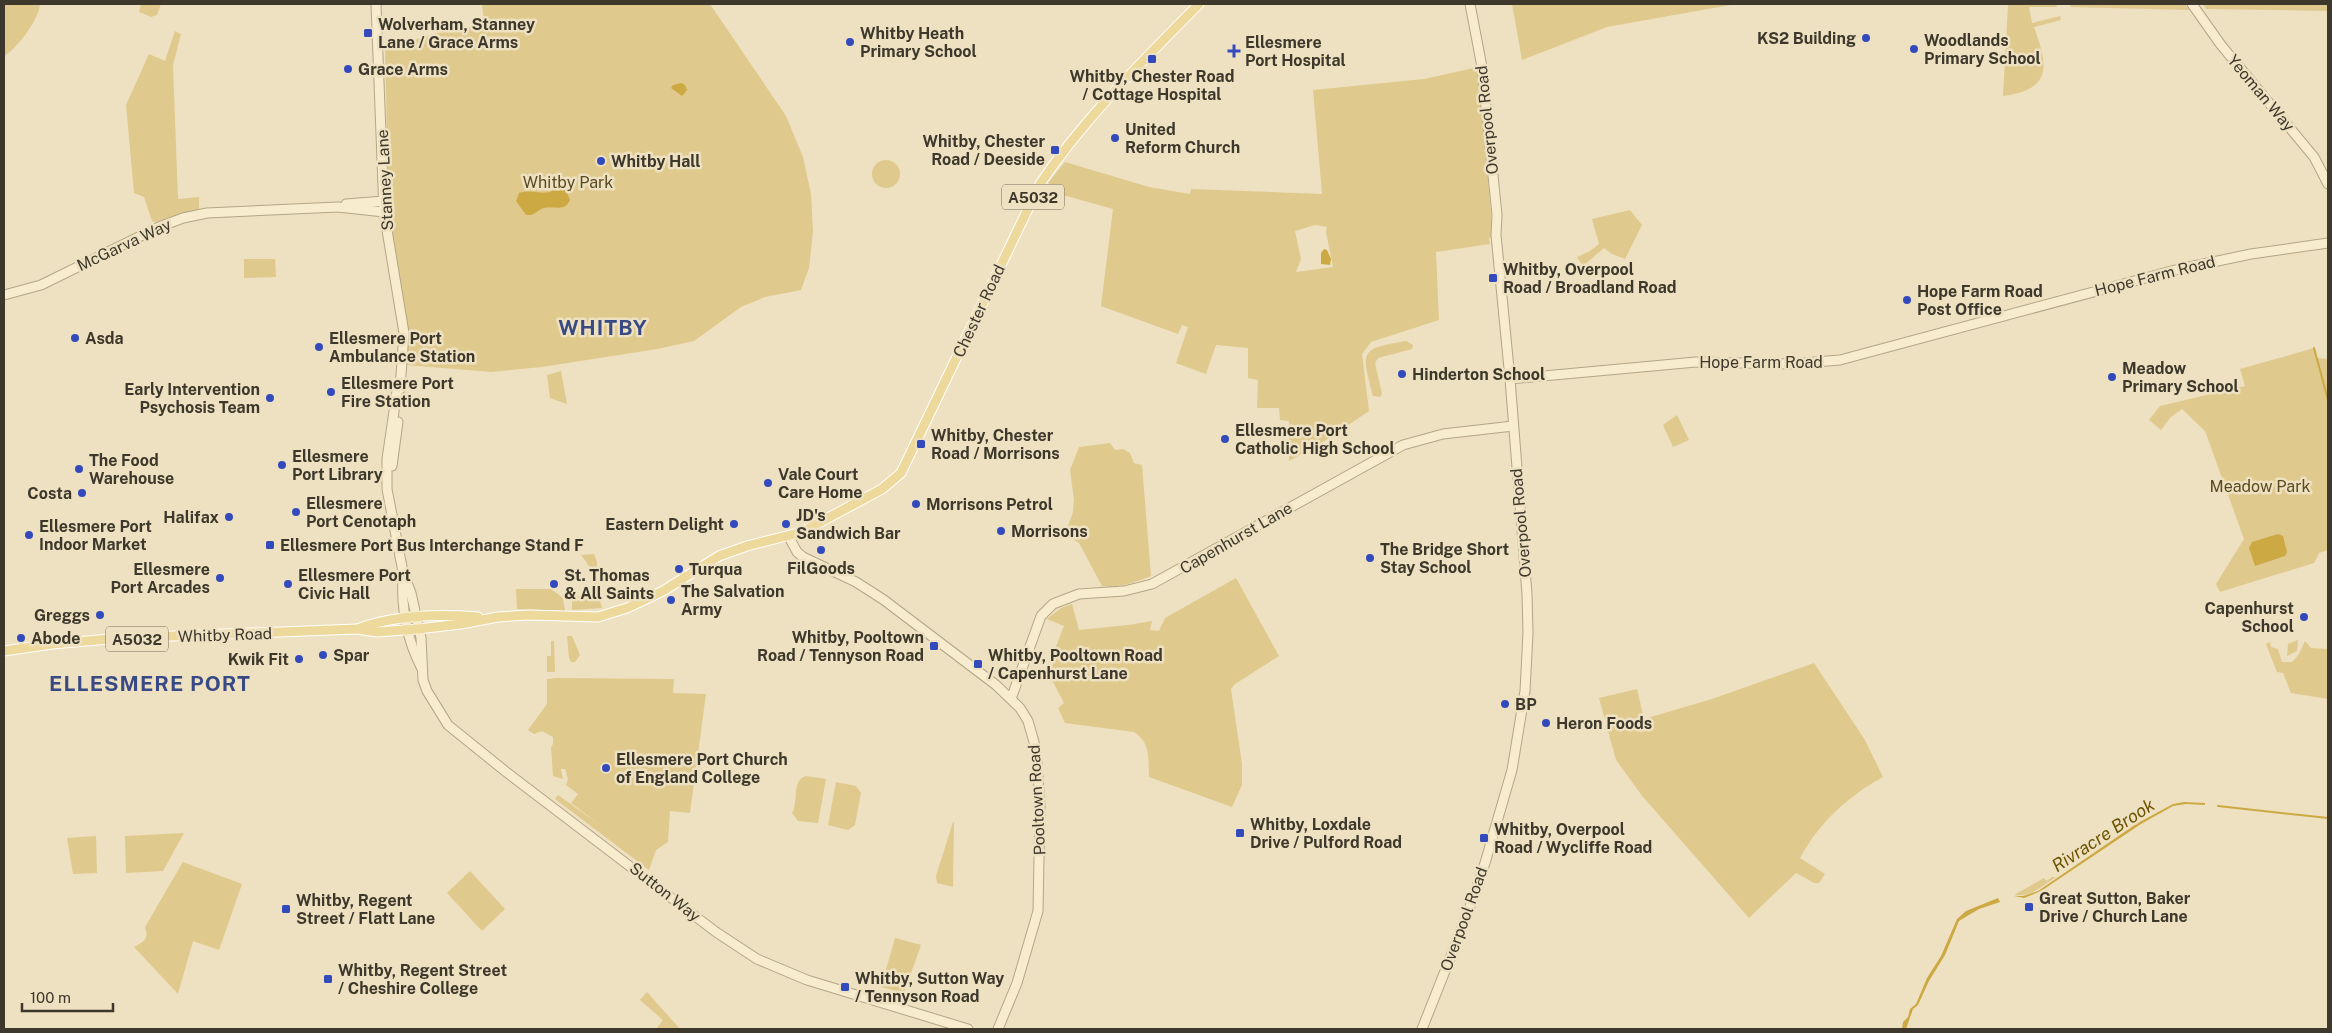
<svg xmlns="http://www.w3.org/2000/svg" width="2332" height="1033" font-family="'Public Sans',sans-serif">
	<rect width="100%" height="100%" fill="#eee1c1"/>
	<!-- green -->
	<g fill="#e0c98c" fill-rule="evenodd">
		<path d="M 4,4 L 40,4 C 39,19 17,49 4,56 Z"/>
		<path d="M 141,4 L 161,4 L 157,15 L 151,17 L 139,12 Z"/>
		<path d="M 482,4 L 710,4 L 786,116 L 803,157 L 811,194 L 813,231 L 809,268 L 801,290 L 765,297 L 741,307 L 694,341 L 657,349 L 542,367 L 491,372 L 406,365 L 406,334 L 389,235 L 385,45 L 403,43 L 438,33 L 484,24 Z"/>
		<path d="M 1512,4 L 1736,4 L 1607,27 L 1522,60 Z"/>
		<path d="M 2001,4 L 2056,4 L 2057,7 L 2029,7 L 2032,23 L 2060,16 L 2061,20 L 2034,27 C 2048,66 2053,89 2003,96 L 2008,5 Z"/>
		<path d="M 2070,4 L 2185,4 L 2189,10 L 2071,7 Z"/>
		<path d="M 2203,4 L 2328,4 L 2328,11 L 2206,9 Z"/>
		<path d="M 175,31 L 181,34 L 173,65 L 178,199 L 199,197 L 199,209 L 155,222 L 152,221 L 144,197 L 134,193 L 126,105 L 149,54 L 165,61 Z"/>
		<path d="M 1478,67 L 1493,237 L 1489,238 L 1490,244 L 1436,252 L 1439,320 L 1371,342 L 1362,354 L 1369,411 L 1326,440 L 1289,461 L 1289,421 L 1280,420 L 1279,408 L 1257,408 L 1258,380 L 1248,378 L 1248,348 L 1216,345 L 1206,374 L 1176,363 L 1188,327 L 1182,325 L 1178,334 L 1101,306 L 1113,209 L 1063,195 L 1065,191 L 1048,183 L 1065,162 L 1149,187 L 1190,194 L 1191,189 L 1322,194 L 1313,90 L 1424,79 ZM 1315,225 L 1327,227 L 1326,232 L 1333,267 L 1296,272 L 1301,259 L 1295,231 Z"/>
		<circle cx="886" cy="174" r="14"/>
		<path d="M 1630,210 L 1642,225 L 1625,259 L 1612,254 L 1604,248 L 1583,266 L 1577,257 L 1590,251 L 1599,244 L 1592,219 Z"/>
		<path d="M 244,259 L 275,259 L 276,277 L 244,278 Z"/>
		<path d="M 1406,341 L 1413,345 L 1412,349 L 1378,358 L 1375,363 L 1382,394 L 1380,397 L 1373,396 C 1362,351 1358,349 1406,341 Z"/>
		<path d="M 2314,348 L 2317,358 L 2328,359 L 2328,550 L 2319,553 L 2314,563 L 2220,592 L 2216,584 L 2244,539 L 2205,431 L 2182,409 L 2171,417 L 2161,430 L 2149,420 L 2160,406 L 2245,386 L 2240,369 Z"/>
		<path d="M 561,371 L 567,404 L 550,398 L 547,375 Z"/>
		<path d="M 1677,415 L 1689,440 L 1673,447 L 1663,425 Z"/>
		<path d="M 1110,443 L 1115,450 L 1123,449 L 1130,453 L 1134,463 L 1142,465 L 1151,576 C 1135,582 1120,588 1102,586 L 1079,543 L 1065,534 L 1073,512 L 1074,500 L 1070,470 L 1079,447 Z"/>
		<path d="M 594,554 L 597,562 L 597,589 L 602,608 L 572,610 L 572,598 C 577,596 582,596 587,593 C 603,586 588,563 581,555 Z"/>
		<path d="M 1236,578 L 1279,656 L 1235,684 L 1231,689 L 1242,764 L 1242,785 L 1232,807 L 1149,777 C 1148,758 1151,743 1134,732 L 1065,723 L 1058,708 L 1064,703 L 1053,682 L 1047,680 L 1056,656 L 1053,654 L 1064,626 L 1047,619 L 1061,608 L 1072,604 L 1079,630 L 1128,625 L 1152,621 L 1150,630 L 1159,631 L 1165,618 Z"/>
		<path d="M 516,589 L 551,589 L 563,598 L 565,611 L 517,609 Z"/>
		<path d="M 567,636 L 572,636 L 580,655 L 575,662 L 571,662 L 569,658 Z"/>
		<path d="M 2298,640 L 2297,651 L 2287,656 L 2288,644 Z"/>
		<path d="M 551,641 L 554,641 L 555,672 L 547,672 L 547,656 L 551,656 Z"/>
		<path d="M 2305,641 L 2311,648 L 2328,649 L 2328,699 L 2291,693 L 2283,673 L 2277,672 L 2266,644 L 2270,642 L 2271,647 L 2278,649 L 2282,662 L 2292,662 L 2299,654 Z"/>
		<path d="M 1814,663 L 1865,740 L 1883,777 C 1847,797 1820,822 1800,858 L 1825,874 L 1819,883 L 1814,883 L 1796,873 L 1749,918 L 1643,797 L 1616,760 L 1599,698 L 1637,689 L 1644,719 L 1712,699 Z"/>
		<path d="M 556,678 L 674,679 L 673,693 L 706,694 L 690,813 L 670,811 L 668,842 L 656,850 L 649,870 L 555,799 L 558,795 L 601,826 L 571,803 L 578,794 L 566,785 L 568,779 L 565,769 L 561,769 L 563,779 L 553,776 L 551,747 L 553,744 L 553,737 L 542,731 L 534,734 L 528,730 L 547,704 L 547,679 Z"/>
		<path d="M 806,776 L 826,779 L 818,823 L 798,821 L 792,813 C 799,802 791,780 806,776 Z"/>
		<path d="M 836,782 L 856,786 L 861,793 L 855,825 L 848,830 L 828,825 Z"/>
		<path d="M 953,822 L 954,822 L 953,887 L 937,883 L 936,876 Z"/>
		<path d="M 184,833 L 163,871 L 126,873 L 125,836 Z"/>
		<path d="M 96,836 L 97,873 L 73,874 L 67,838 Z"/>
		<path d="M 183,862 L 242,884 L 219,950 L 193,941 L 178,994 L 134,947 C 145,941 149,939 145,927 Z"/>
		<path d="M 470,871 L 505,909 L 482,931 L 447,893 Z"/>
		<path d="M 2052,877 L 2056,877 C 2042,886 2031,897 2014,895 L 2044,878 L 2046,881 Z"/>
		<path d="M 895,938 L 921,945 L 904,993 L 881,987 Z"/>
		<path d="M 647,992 L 680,1029 L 656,1029 L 663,1020 L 640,1000 Z"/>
	</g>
	<!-- water -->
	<g fill="#cda943">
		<path d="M 681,83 L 685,85 L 687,90 L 682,96 L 671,88 L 673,85 Z"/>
		<path d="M 558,188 L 566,190 L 570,200 C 565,212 554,206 544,208 C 536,210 536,216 526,215 L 516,201 L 519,193 C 536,188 542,198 558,188 Z"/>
		<path d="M 1324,249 L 1327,250 L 1331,259 L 1330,265 L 1321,264 L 1321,253 Z"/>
		<path d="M 2278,534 L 2283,536 L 2287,552 L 2285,556 L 2255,566 L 2249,548 L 2252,542 Z"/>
		<path d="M 2184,802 L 2205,803 L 2205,805 L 2186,804 L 2173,806 L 2141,824 L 2041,891 L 2024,898 L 2014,896 L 2023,896 L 2038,891 L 2136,824 L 2173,804 Z"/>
		<path d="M 1998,898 L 2000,902 L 1979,909 L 1959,921 L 1945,955 L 1929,981 L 1918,1005 L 1913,1009 L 1906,1029 L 1902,1029 L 1903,1022 L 1908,1017 L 1910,1009 L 1916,1004 L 1927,978 L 1941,956 L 1957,919 L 1966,911 Z"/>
	</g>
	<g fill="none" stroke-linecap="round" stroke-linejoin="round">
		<!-- stream -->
		<g stroke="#cda943" stroke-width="2">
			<path d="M 2314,348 L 2328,400"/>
			<path d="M 2218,806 L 2328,818"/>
		</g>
		<!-- secondary casing -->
		<g stroke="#b2a687" stroke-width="11">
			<g id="secondary">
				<path d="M 376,4 L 384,212 L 404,333 L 400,389"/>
				<path d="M 2192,4 L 2221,45 L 2314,157 L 2328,184"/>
				<path d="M 346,204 L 384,201"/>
				<path d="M 4,295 L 41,285 L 159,227 L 183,218 L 207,213 L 338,207 L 384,212"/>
				<path d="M 1510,379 L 1696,362 L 1791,364 L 1840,360 L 2179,269 L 2251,254 L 2328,243"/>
				<path d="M 401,385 L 397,391 L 387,459 L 387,489 L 403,572 L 411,593 L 421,638 L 423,680 L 427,691 L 448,725 L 505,771 L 716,932 L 757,959 L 807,980 L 968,1029"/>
				<path d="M 392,466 L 398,422"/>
				<path d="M 789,537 L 797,552 L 803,557 L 856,582 L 884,600 L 996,685 L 1020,708 L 1028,721 L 1036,749 L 1040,806 L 1038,911 L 1017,983 L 998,1029"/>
				<path d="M 403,576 C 401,609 407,640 422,669"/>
				<path d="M 1011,699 L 1041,616 L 1053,604 L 1079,594 L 1124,591 L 1152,584 L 1403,445 L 1443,434 L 1513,426"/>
				<path d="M 1422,1029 L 1466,918 L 1485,863 L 1512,770 L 1525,691 L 1528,633 L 1527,594 L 1510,379 L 1496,235 L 1497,215 L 1482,67 L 1470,4"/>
			</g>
		</g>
		<!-- primary casing -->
		<g stroke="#fff" stroke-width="11">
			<g id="primary">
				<path d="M 360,628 C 396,615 440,614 478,617"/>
				<path d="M 4,651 L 52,644 L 121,638 L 357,629 L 377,632 L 418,629 L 461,624 L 498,617 L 529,615 L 598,617 L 627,608 L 663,591 L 719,556 L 747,546 L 802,532 L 882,489 L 901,473 L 1040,184 C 1085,117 1143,61 1199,4"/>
			</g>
		</g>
		<!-- secondary -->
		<use href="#secondary" stroke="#f7ecce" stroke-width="9"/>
		<!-- primary -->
		<use href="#primary" stroke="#eed99d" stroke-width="9"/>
	</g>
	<!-- markers -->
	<g fill="#334abc" stroke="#eee1c1" stroke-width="2">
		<rect x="363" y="28" width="10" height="10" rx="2.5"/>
		<circle cx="1866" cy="38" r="5"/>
		<circle cx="850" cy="42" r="5"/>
		<circle cx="1914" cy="49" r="5"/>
		<path d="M1231.5 43.5h5v5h5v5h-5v5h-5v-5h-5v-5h5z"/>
		<rect x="1147" y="54" width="10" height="10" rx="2.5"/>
		<circle cx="348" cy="69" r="5"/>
		<circle cx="1115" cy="138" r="5"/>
		<rect x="1050" y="145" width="10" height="10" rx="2.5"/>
		<circle cx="601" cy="161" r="5"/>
		<rect x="1488" y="273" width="10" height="10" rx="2.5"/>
		<circle cx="1907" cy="300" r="5"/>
		<circle cx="75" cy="338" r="5"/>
		<circle cx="319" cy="347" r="5"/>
		<circle cx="1402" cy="374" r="5"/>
		<circle cx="2112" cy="377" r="5"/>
		<circle cx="331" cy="392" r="5"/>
		<circle cx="270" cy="398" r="5"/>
		<circle cx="1225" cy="439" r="5"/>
		<rect x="916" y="439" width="10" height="10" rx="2.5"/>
		<circle cx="282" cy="465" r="5"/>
		<circle cx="79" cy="469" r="5"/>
		<circle cx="768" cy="483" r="5"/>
		<circle cx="82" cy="493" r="5"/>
		<circle cx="916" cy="504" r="5"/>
		<circle cx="296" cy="512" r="5"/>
		<circle cx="229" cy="517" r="5"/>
		<circle cx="734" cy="524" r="5"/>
		<circle cx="786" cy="524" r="5"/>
		<circle cx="1001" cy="531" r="5"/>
		<circle cx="29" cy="535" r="5"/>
		<rect x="265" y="540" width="10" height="10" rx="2.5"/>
		<circle cx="821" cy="550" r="5"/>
		<circle cx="1370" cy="558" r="5"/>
		<circle cx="679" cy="569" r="5"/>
		<circle cx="220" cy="578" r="5"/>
		<circle cx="288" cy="584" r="5"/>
		<circle cx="554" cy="584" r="5"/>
		<circle cx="671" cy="600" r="5"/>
		<circle cx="100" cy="615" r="5"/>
		<circle cx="2304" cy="617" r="5"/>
		<circle cx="21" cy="638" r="5"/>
		<rect x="929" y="641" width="10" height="10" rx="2.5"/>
		<circle cx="323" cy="655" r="5"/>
		<circle cx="299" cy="659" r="5"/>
		<rect x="973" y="659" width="10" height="10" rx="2.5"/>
		<circle cx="1505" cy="704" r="5"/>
		<circle cx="1546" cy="723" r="5"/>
		<circle cx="606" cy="768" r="5"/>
		<rect x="1235" y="828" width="10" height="10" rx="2.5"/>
		<rect x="1479" y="833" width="10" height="10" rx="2.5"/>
		<rect x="2024" y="902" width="10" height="10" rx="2.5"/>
		<rect x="281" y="904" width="10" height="10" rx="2.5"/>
		<rect x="323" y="974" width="10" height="10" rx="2.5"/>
		<rect x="840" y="982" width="10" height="10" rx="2.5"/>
	</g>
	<g text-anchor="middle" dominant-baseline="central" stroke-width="5" stroke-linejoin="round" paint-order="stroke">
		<!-- shield labels -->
		<g fill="#eee1c1" stroke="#726b58" stroke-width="1">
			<rect x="1002" y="184.5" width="62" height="25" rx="4"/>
			<rect x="106" y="626.5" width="62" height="25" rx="4"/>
		</g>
		<g font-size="15" font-weight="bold" fill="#3d382b">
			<text x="1033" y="197">A5032</text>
			<text x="137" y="639">A5032</text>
		</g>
		<!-- poi labels -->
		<g font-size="16" font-weight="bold" fill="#3d382b" stroke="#eee1c1" text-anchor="start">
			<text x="378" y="24">Wolverham, Stanney<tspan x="378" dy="18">Lane / Grace Arms</tspan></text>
			<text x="860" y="33">Whitby Heath<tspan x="860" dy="18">Primary School</tspan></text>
			<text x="1856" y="38" text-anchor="end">KS2 Building</text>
			<text x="1924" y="40">Woodlands<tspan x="1924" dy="18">Primary School</tspan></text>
			<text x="1245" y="42">Ellesmere<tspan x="1245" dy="18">Port Hospital</tspan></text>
			<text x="358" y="69">Grace Arms</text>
			<text x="1152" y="76" text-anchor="middle">Whitby, Chester Road<tspan x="1152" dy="18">/ Cottage Hospital</tspan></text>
			<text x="1125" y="129">United<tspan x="1125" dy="18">Reform Church</tspan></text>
			<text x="1045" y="141" text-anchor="end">Whitby, Chester<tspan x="1045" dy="18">Road / Deeside</tspan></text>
			<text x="611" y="161">Whitby Hall</text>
			<text x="1503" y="269">Whitby, Overpool<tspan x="1503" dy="18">Road / Broadland Road</tspan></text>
			<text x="1917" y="291">Hope Farm Road<tspan x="1917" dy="18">Post Office</tspan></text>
			<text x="85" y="338">Asda</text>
			<text x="329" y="338">Ellesmere Port<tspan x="329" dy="18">Ambulance Station</tspan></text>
			<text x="2122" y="368">Meadow<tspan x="2122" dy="18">Primary School</tspan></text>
			<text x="1412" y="374">Hinderton School</text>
			<text x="341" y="383">Ellesmere Port<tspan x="341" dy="18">Fire Station</tspan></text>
			<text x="260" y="389" text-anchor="end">Early Intervention<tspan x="260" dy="18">Psychosis Team</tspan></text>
			<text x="1235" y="430">Ellesmere Port<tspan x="1235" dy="18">Catholic High School</tspan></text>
			<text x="931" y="435">Whitby, Chester<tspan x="931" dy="18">Road / Morrisons</tspan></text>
			<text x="292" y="456">Ellesmere<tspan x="292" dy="18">Port Library</tspan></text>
			<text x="89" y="460">The Food<tspan x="89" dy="18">Warehouse</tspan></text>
			<text x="778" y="474">Vale Court<tspan x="778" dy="18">Care Home</tspan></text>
			<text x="72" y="493" text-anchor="end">Costa</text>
			<text x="306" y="503">Ellesmere<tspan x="306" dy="18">Port Cenotaph</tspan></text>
			<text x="926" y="504">Morrisons Petrol</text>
			<text x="796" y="515">JD's<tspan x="796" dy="18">Sandwich Bar</tspan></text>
			<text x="219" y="517" text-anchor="end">Halifax</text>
			<text x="724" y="524" text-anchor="end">Eastern Delight</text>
			<text x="39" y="526">Ellesmere Port<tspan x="39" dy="18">Indoor Market</tspan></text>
			<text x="1011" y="531">Morrisons</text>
			<text x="280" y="545">Ellesmere Port Bus Interchange Stand F</text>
			<text x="1380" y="549">The Bridge Short<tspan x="1380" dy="18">Stay School</tspan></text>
			<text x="821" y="568" text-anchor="middle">FilGoods</text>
			<text x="210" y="569" text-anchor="end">Ellesmere<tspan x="210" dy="18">Port Arcades</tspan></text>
			<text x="689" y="569">Turqua</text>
			<text x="298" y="575">Ellesmere Port<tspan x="298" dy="18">Civic Hall</tspan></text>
			<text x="564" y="575">St. Thomas<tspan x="564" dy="18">&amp; All Saints</tspan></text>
			<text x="681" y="591">The Salvation<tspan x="681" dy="18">Army</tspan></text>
			<text x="2294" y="608" text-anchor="end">Capenhurst<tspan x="2294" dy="18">School</tspan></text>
			<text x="90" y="615" text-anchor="end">Greggs</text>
			<text x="924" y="637" text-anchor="end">Whitby, Pooltown<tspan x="924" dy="18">Road / Tennyson Road</tspan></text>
			<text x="31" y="638">Abode</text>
			<text x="333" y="655">Spar</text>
			<text x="988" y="655">Whitby, Pooltown Road<tspan x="988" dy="18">/ Capenhurst Lane</tspan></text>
			<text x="289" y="659" text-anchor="end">Kwik Fit</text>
			<text x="1515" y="704">BP</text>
			<text x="1556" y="723">Heron Foods</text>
			<text x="616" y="759">Ellesmere Port Church<tspan x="616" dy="18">of England College</tspan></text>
			<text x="1250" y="824">Whitby, Loxdale<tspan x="1250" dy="18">Drive / Pulford Road</tspan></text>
			<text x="1494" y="829">Whitby, Overpool<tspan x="1494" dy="18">Road / Wycliffe Road</tspan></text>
			<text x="2039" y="898">Great Sutton, Baker<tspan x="2039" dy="18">Drive / Church Lane</tspan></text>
			<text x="296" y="900">Whitby, Regent<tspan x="296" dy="18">Street / Flatt Lane</tspan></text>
			<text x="338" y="970">Whitby, Regent Street<tspan x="338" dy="18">/ Cheshire College</tspan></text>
			<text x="855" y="978">Whitby, Sutton Way<tspan x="855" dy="18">/ Tennyson Road</tspan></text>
		</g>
		<!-- street labels -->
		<g font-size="16" fill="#3d382b" stroke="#eee1c1">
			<text transform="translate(2261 93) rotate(50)">Yeoman Way</text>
			<text transform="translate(1487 120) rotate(-96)">Overpool Road</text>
			<text transform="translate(385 180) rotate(-93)">Stanney Lane</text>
			<text transform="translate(124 245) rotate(-25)">McGarva Way</text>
			<text transform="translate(2155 276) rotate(-14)">Hope Farm Road</text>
			<text transform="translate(979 311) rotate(-65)">Chester Road</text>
			<text x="1761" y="362">Hope Farm Road</text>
			<text transform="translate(1521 523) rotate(-95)">Overpool Road</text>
			<text transform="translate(1236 538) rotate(-30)">Capenhurst Lane</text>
			<text transform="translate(225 635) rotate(-2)">Whitby Road</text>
			<text transform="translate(1037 800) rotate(-93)">Pooltown Road</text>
			<text transform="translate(665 892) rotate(38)">Sutton Way</text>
			<text transform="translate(1464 919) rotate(-70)">Overpool Road</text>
		</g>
		<!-- park labels -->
		<g font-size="16" fill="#594a20" stroke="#eee1c1">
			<text x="568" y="182">Whitby Park</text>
			<text x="2260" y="486">Meadow Park</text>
		</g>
		<!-- water labels -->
		<g font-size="18" font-style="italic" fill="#6c5400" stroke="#eee1c1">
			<text transform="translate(2103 835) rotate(-33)">Rivracre Brook</text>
		</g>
		<!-- district labels -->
		<g font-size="21" font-weight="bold" letter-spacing="1" fill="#384984" stroke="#eee1c1">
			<text x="603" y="327">WHITBY</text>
			<text x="150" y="683">ELLESMERE PORT</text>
		</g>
	</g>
	<!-- border -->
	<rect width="2332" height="1033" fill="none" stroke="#3d382b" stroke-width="10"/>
	<!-- scale -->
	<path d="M22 1003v8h91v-8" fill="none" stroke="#3d382b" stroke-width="2.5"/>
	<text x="30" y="1003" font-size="15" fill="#3d382b" stroke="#eee1c1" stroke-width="4" paint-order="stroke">100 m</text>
</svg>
